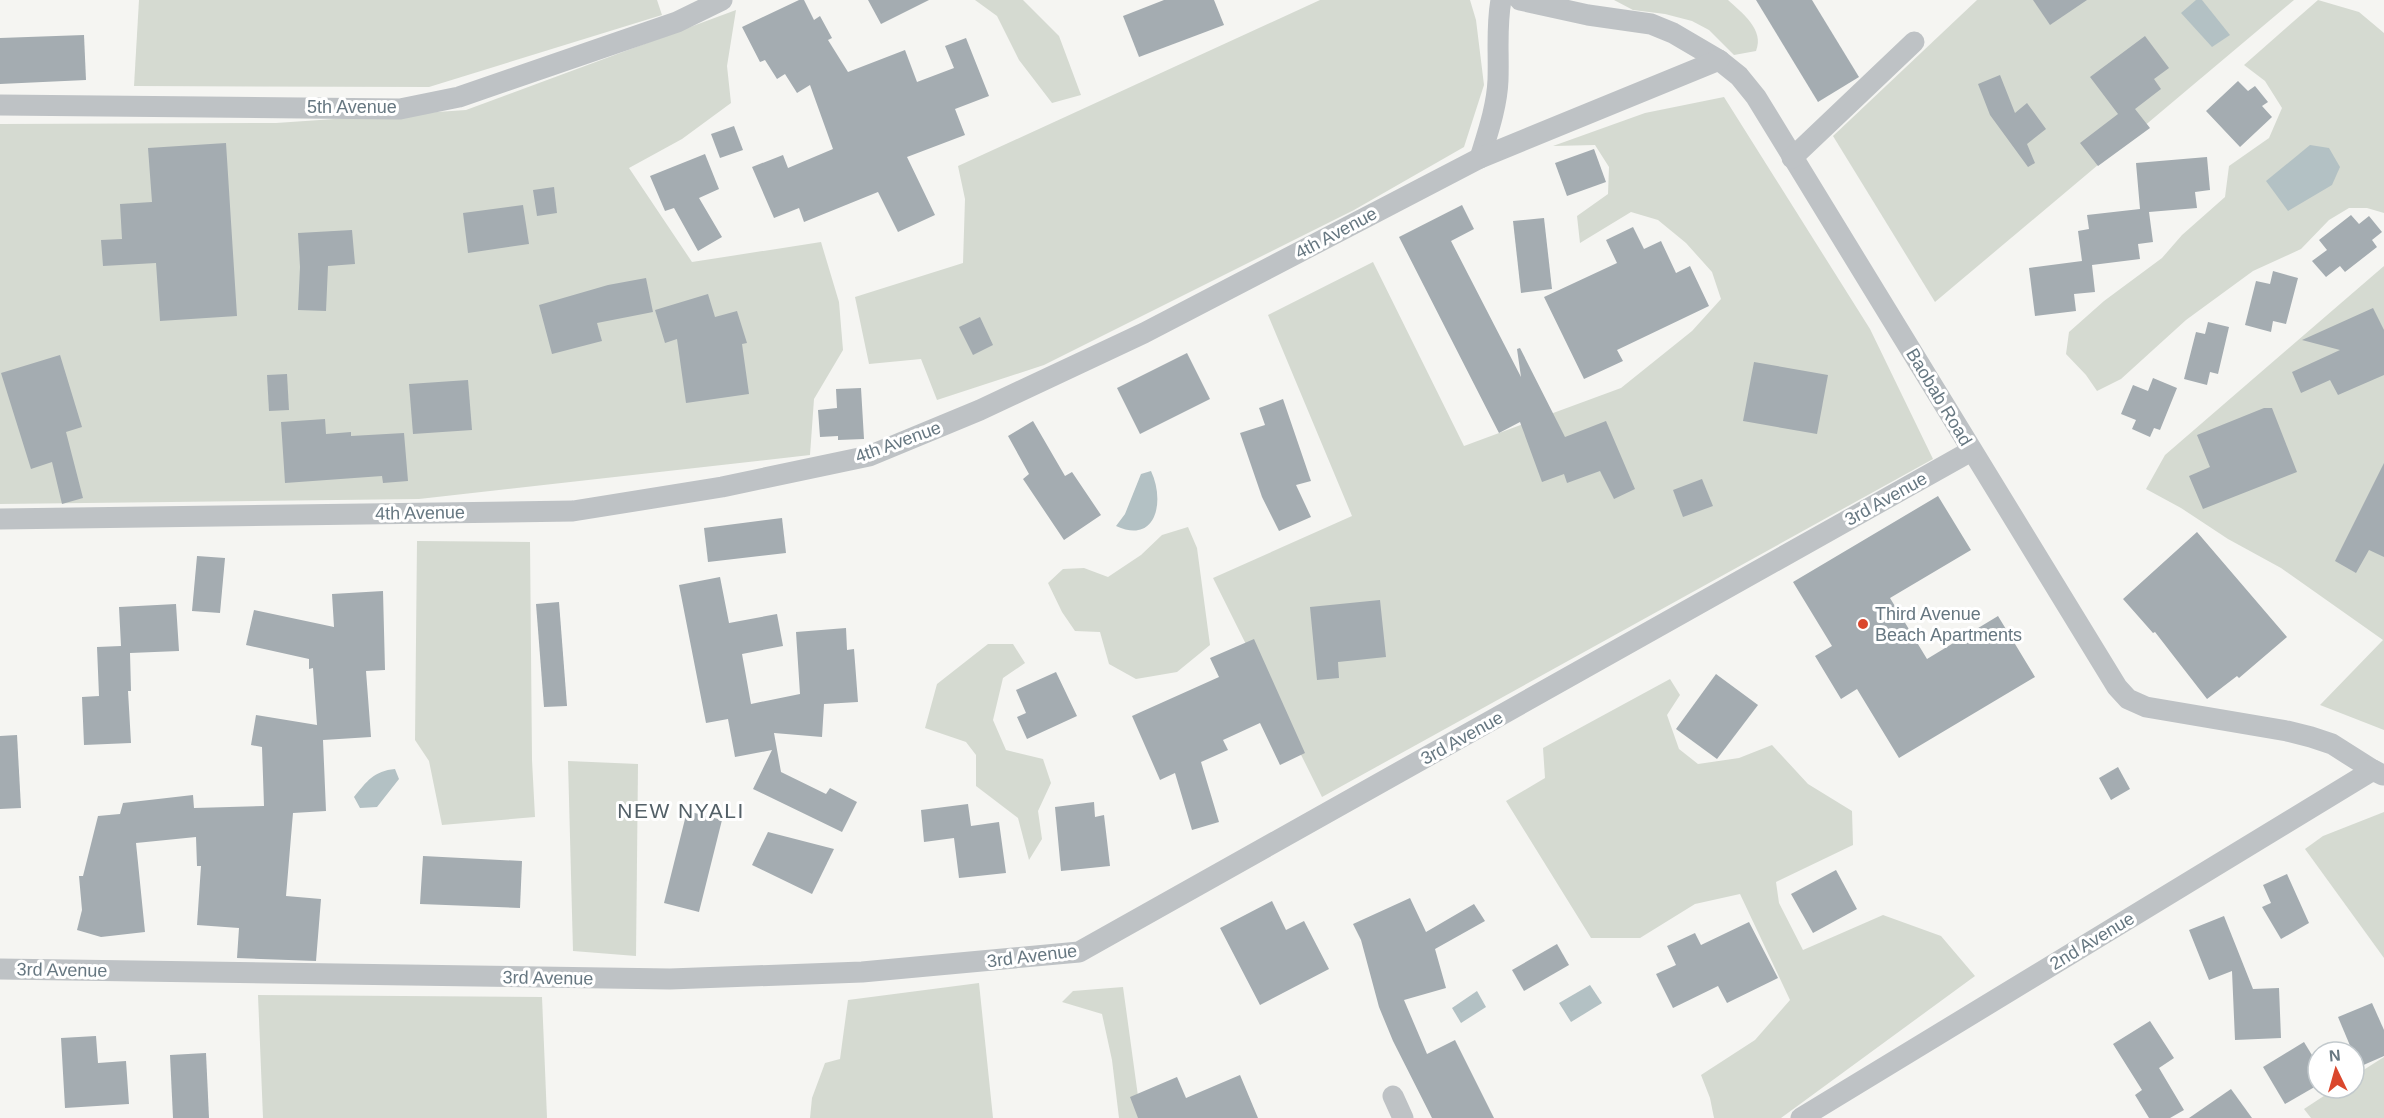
<svg xmlns="http://www.w3.org/2000/svg" width="2384" height="1118" font-family="Arial,sans-serif">
	<rect width="100%" height="100%" fill="#f5f5f2"/>
	<!-- green -->
	<g fill="#d5dad1">
		<path d="M 139,0 L 657,0 L 662,15 L 429,87 L 134,86 Z"/>
		<path d="M 975,0 L 1023,0 L 1059,36 L 1081,95 L 1052,103 L 1019,60 L 997,16 Z"/>
		<path d="M 1320,0 L 1470,0 L 1476,20 L 1484,85 L 1464,147 L 1354,210 L 1044,365 L 937,400 L 921,359 L 869,364 L 855,297 L 963,263 L 965,199 L 958,166 Z"/>
		<path d="M 1614,0 L 1728,0 C 1742,13 1765,30 1756,51 L 1734,55 L 1709,30 L 1692,21 L 1665,14 L 1633,10 Z"/>
		<path d="M 1977,0 L 2294,0 L 1935,302 L 1833,136 Z"/>
		<path d="M 2318,0 L 2359,12 L 2384,33 L 2384,213 L 2367,208 L 2349,208 L 2329,220 L 2301,249 L 2253,271 L 2186,320 L 2121,379 L 2097,391 L 2086,375 L 2066,354 L 2069,332 L 2104,301 L 2162,258 L 2182,235 L 2225,197 L 2229,166 L 2269,138 L 2282,108 L 2265,81 L 2244,65 Z"/>
		<path d="M 736,10 L 727,66 L 731,103 L 682,139 L 629,168 L 692,262 L 821,242 L 839,302 L 843,350 L 814,399 L 810,455 L 419,499 L 0,504 L 0,124 L 276,123 L 466,110 Z"/>
		<path d="M 1724,97 L 1870,329 L 1933,459 L 1322,797 L 1213,578 L 1352,516 L 1268,315 L 1373,262 L 1464,446 L 1621,388 L 1692,331 L 1721,299 L 1712,272 L 1686,243 L 1658,220 L 1631,212 L 1580,243 L 1577,216 L 1608,194 L 1609,167 L 1595,145 L 1553,146 L 1645,113 Z"/>
		<path d="M 2384,266 L 2384,730 L 2320,705 L 2383,640 L 2281,568 L 2228,539 L 2181,508 L 2146,489 L 2165,455 Z"/>
		<path d="M 1188,527 L 1197,548 L 1210,645 L 1177,672 L 1136,679 L 1109,664 L 1100,632 L 1075,631 L 1062,612 L 1048,583 L 1063,569 L 1084,568 L 1108,577 L 1141,555 L 1162,535 Z"/>
		<path d="M 417,541 L 530,542 L 532,760 L 535,817 L 442,825 L 429,761 L 415,740 Z"/>
		<path d="M 988,644 L 1013,644 L 1025,663 L 1003,678 L 993,720 L 1006,750 L 1043,759 L 1051,783 L 1038,811 L 1042,839 L 1029,860 L 1018,818 L 976,786 L 976,755 L 966,742 L 925,728 L 937,684 Z"/>
		<path d="M 1670,679 L 1680,695 L 1667,715 L 1679,749 L 1698,764 L 1739,758 L 1772,745 L 1808,784 L 1852,811 L 1853,845 L 1776,882 L 1779,903 L 1803,950 L 1883,915 L 1941,936 L 1975,976 L 1781,1118 L 1714,1118 L 1710,1098 L 1701,1075 L 1755,1040 L 1790,1000 L 1740,894 L 1695,904 L 1640,938 L 1591,938 L 1506,801 L 1545,778 L 1543,748 Z"/>
		<path d="M 568,761 L 638,764 L 636,956 L 573,951 Z"/>
		<path d="M 2384,812 L 2384,958 L 2305,849 L 2323,836 Z"/>
		<path d="M 979,983 L 993,1118 L 810,1118 L 812,1098 L 825,1063 L 840,1059 L 848,1000 Z"/>
		<path d="M 1123,987 L 1141,1118 L 1119,1118 L 1112,1060 L 1102,1014 L 1062,1002 L 1073,991 Z"/>
		<path d="M 258,995 L 542,997 L 547,1118 L 263,1118 Z"/>
		<path d="M 2384,1057 L 2384,1118 L 2311,1118 L 2304,1109 L 2336,1088 L 2354,1088 L 2354,1076 Z"/>
	</g>
	<!-- water -->
	<g fill="#b3c1c4">
		<path d="M 2196,0 L 2202,0 L 2230,35 L 2212,47 L 2181,13 Z"/>
		<path d="M 2310,145 L 2329,148 L 2340,167 L 2332,185 L 2288,211 L 2266,181 Z"/>
		<path d="M 1151,471 C 1165,500 1157,545 1116,526 L 1125,514 L 1141,474 Z"/>
		<path d="M 395,769 L 399,779 L 377,807 L 360,808 L 354,797 C 367,781 374,771 395,769 Z"/>
		<path d="M 1590,985 L 1602,1003 L 1571,1022 L 1559,1003 Z"/>
		<path d="M 1477,991 L 1486,1007 L 1461,1023 L 1452,1008 Z"/>
	</g>
	<!-- building -->
	<g fill="#a4acb1">
		<path d="M 799,0 L 804,0 L 814,20 L 820,16 L 832,38 L 828,40 L 848,72 L 905,50 L 917,82 L 954,68 L 945,46 L 966,38 L 989,96 L 955,109 L 965,135 L 907,157 L 935,215 L 898,232 L 878,192 L 804,222 L 799,208 L 774,218 L 752,167 L 783,155 L 788,168 L 833,149 L 810,85 L 797,93 L 785,74 L 777,79 L 765,60 L 760,62 L 742,27 Z"/>
		<path d="M 868,0 L 929,0 L 881,24 Z"/>
		<path d="M 1164,0 L 1214,0 L 1224,25 L 1139,57 L 1123,16 Z"/>
		<path d="M 1756,0 L 1812,0 L 1859,77 L 1818,102 Z"/>
		<path d="M 2033,0 L 2087,0 L 2050,25 Z"/>
		<path d="M 84,35 L 86,80 L 0,84 L 0,38 Z"/>
		<path d="M 2145,36 L 2169,68 L 2154,79 L 2161,89 L 2135,109 L 2150,128 L 2098,166 L 2080,143 L 2118,114 L 2090,77 Z"/>
		<path d="M 2000,75 L 2015,113 L 2027,103 L 2046,129 L 2027,144 L 2035,163 L 2028,167 L 1990,115 L 1978,84 Z"/>
		<path d="M 2238,81 L 2248,91 L 2255,86 L 2268,102 L 2262,106 L 2272,117 L 2240,147 L 2206,111 Z"/>
		<path d="M 734,126 L 743,150 L 720,158 L 711,134 Z"/>
		<path d="M 226,143 L 237,316 L 160,321 L 156,263 L 103,266 L 101,240 L 122,239 L 120,204 L 152,202 L 148,148 Z"/>
		<path d="M 1594,149 L 1606,182 L 1567,196 L 1555,163 Z"/>
		<path d="M 705,154 L 719,189 L 699,198 L 722,237 L 698,251 L 674,208 L 665,211 L 650,176 Z"/>
		<path d="M 2207,157 L 2210,190 L 2195,192 L 2197,208 L 2149,212 L 2153,242 L 2138,244 L 2140,259 L 2092,265 L 2095,292 L 2074,294 L 2076,311 L 2035,316 L 2029,268 L 2082,261 L 2078,231 L 2089,229 L 2087,215 L 2140,209 L 2136,163 Z"/>
		<path d="M 554,187 L 557,213 L 537,216 L 533,190 Z"/>
		<path d="M 523,205 L 529,244 L 468,253 L 463,213 Z"/>
		<path d="M 1462,205 L 1474,229 L 1451,241 L 1521,377 L 1517,349 L 1520,348 L 1565,437 L 1606,421 L 1635,489 L 1614,499 L 1600,471 L 1567,483 L 1564,474 L 1542,482 L 1520,422 L 1499,433 L 1399,237 Z"/>
		<path d="M 2351,215 L 2359,224 L 2369,216 L 2382,232 L 2372,240 L 2377,247 L 2345,272 L 2340,266 L 2326,277 L 2312,261 L 2327,250 L 2319,240 Z"/>
		<path d="M 1544,218 L 1552,289 L 1521,293 L 1513,221 Z"/>
		<path d="M 1633,227 L 1644,249 L 1661,241 L 1676,273 L 1690,266 L 1709,306 L 1617,350 L 1623,361 L 1584,379 L 1544,297 L 1617,263 L 1606,240 Z"/>
		<path d="M 352,230 L 355,264 L 328,266 L 326,311 L 298,310 L 300,267 L 298,233 Z"/>
		<path d="M 2273,271 L 2298,278 L 2286,324 L 2273,321 L 2271,332 L 2245,325 L 2256,281 L 2270,284 Z"/>
		<path d="M 646,278 L 653,312 L 597,323 L 602,341 L 552,354 L 539,305 L 608,285 Z"/>
		<path d="M 708,294 L 715,317 L 737,311 L 747,343 L 742,344 L 749,394 L 686,403 L 677,339 L 665,343 L 655,310 Z"/>
		<path d="M 2373,308 L 2384,330 L 2384,375 L 2338,395 L 2330,380 L 2301,393 L 2292,372 L 2340,350 L 2302,340 Z"/>
		<path d="M 980,317 L 993,345 L 973,355 L 959,327 Z"/>
		<path d="M 2208,322 L 2229,327 L 2218,374 L 2210,372 L 2207,385 L 2184,379 L 2196,332 L 2205,334 Z"/>
		<path d="M 1187,353 L 1210,399 L 1140,434 L 1117,388 Z"/>
		<path d="M 60,355 L 82,427 L 66,432 L 83,498 L 62,504 L 52,462 L 31,469 L 1,373 Z"/>
		<path d="M 1754,362 L 1828,375 L 1817,434 L 1743,421 Z"/>
		<path d="M 287,374 L 289,410 L 269,411 L 267,375 Z"/>
		<path d="M 2153,378 L 2177,388 L 2160,430 L 2154,428 L 2150,437 L 2132,429 L 2136,420 L 2121,414 L 2133,385 L 2148,391 Z"/>
		<path d="M 468,380 L 472,430 L 413,434 L 409,384 Z"/>
		<path d="M 861,388 L 864,439 L 838,440 L 838,436 L 820,437 L 818,410 L 837,408 L 836,389 Z"/>
		<path d="M 1283,399 L 1311,481 L 1296,485 L 1311,517 L 1279,531 L 1262,497 L 1240,433 L 1265,425 L 1259,408 Z"/>
		<path d="M 2264,408 L 2272,408 L 2297,472 L 2203,509 L 2189,476 L 2210,467 L 2197,435 Z"/>
		<path d="M 325,419 L 326,434 L 351,432 L 351,436 L 404,433 L 408,481 L 383,483 L 382,476 L 285,483 L 281,422 Z"/>
		<path d="M 1033,421 L 1065,476 L 1072,472 L 1101,515 L 1064,540 L 1023,479 L 1029,474 L 1008,436 Z"/>
		<path d="M 2384,463 L 2384,557 L 2369,550 L 2356,573 L 2335,561 Z"/>
		<path d="M 1702,479 L 1713,506 L 1683,517 L 1673,490 Z"/>
		<path d="M 1938,496 L 1971,550 L 1890,598 L 1927,659 L 1998,616 L 2035,677 L 1899,758 L 1857,689 L 1841,699 L 1815,656 L 1832,646 L 1793,582 Z"/>
		<path d="M 782,518 L 786,553 L 708,562 L 704,528 Z"/>
		<path d="M 2197,532 L 2287,637 L 2239,678 L 2237,676 L 2207,699 L 2155,632 L 2153,633 L 2123,599 Z"/>
		<path d="M 197,556 L 225,558 L 220,613 L 192,611 Z"/>
		<path d="M 720,577 L 729,623 L 777,614 L 783,646 L 742,654 L 751,704 L 800,694 L 796,632 L 846,628 L 847,650 L 854,649 L 858,702 L 824,704 L 822,737 L 774,733 L 781,772 L 826,794 L 830,788 L 857,802 L 842,832 L 753,789 L 772,750 L 735,757 L 728,719 L 706,723 L 679,585 Z"/>
		<path d="M 383,591 L 385,670 L 366,671 L 371,737 L 323,740 L 326,811 L 293,813 L 286,896 L 321,899 L 316,961 L 237,958 L 239,928 L 197,925 L 201,866 L 197,866 L 196,837 L 136,843 L 145,932 L 101,937 L 77,930 L 82,910 L 79,876 L 83,876 L 98,816 L 120,814 L 123,803 L 193,795 L 194,808 L 264,806 L 262,747 L 251,745 L 256,715 L 317,725 L 313,668 L 309,669 L 309,659 L 246,645 L 254,610 L 334,627 L 332,594 Z"/>
		<path d="M 1380,600 L 1386,657 L 1338,662 L 1339,678 L 1317,680 L 1310,607 Z"/>
		<path d="M 559,602 L 567,706 L 544,707 L 536,604 Z"/>
		<path d="M 176,604 L 179,651 L 130,653 L 131,691 L 128,691 L 131,743 L 84,745 L 82,697 L 99,696 L 97,647 L 121,646 L 119,607 Z"/>
		<path d="M 1254,639 L 1305,753 L 1280,765 L 1260,723 L 1223,740 L 1228,750 L 1201,762 L 1219,822 L 1192,830 L 1175,773 L 1160,780 L 1132,716 L 1219,677 L 1210,658 Z"/>
		<path d="M 1056,672 L 1077,716 L 1027,739 L 1017,717 L 1026,713 L 1016,690 Z"/>
		<path d="M 1716,674 L 1758,705 L 1717,759 L 1676,729 Z"/>
		<path d="M 17,735 L 21,808 L 0,809 L 0,736 Z"/>
		<path d="M 2118,767 L 2130,789 L 2111,800 L 2099,778 Z"/>
		<path d="M 1094,802 L 1095,817 L 1104,815 L 1110,866 L 1061,871 L 1055,807 Z"/>
		<path d="M 968,804 L 971,826 L 999,822 L 1006,873 L 959,878 L 954,838 L 924,842 L 921,810 Z"/>
		<path d="M 687,811 L 722,820 L 699,912 L 664,903 Z"/>
		<path d="M 768,832 L 834,849 L 812,894 L 752,865 Z"/>
		<path d="M 423,856 L 522,861 L 520,908 L 420,904 Z"/>
		<path d="M 1836,870 L 1857,909 L 1813,933 L 1791,894 Z"/>
		<path d="M 2287,874 L 2309,923 L 2281,939 L 2262,907 L 2271,903 L 2263,885 Z"/>
		<path d="M 1410,898 L 1426,932 L 1474,904 L 1485,921 L 1435,949 L 1446,988 L 1404,1000 L 1427,1054 L 1455,1040 L 1494,1118 L 1432,1118 L 1393,1041 L 1379,1007 L 1361,940 L 1353,924 Z"/>
		<path d="M 1272,901 L 1286,930 L 1304,921 L 1329,969 L 1260,1005 L 1220,928 Z"/>
		<path d="M 2224,916 L 2253,989 L 2279,988 L 2281,1038 L 2235,1040 L 2232,971 L 2209,980 L 2189,930 Z"/>
		<path d="M 1749,922 L 1778,978 L 1727,1003 L 1718,986 L 1673,1008 L 1656,974 L 1676,965 L 1667,946 L 1695,933 L 1701,945 Z"/>
		<path d="M 1557,944 L 1569,965 L 1524,991 L 1512,970 Z"/>
		<path d="M 2372,1003 L 2384,1030 L 2384,1056 L 2359,1067 L 2338,1017 Z"/>
		<path d="M 2150,1021 L 2174,1058 L 2159,1068 L 2184,1110 L 2170,1118 L 2149,1118 L 2135,1095 L 2142,1090 L 2113,1044 Z"/>
		<path d="M 96,1036 L 98,1063 L 126,1061 L 129,1104 L 65,1108 L 61,1038 Z"/>
		<path d="M 2304,1042 L 2318,1065 L 2318,1085 L 2285,1104 L 2263,1067 Z"/>
		<path d="M 206,1053 L 209,1118 L 173,1118 L 170,1055 Z"/>
		<path d="M 1240,1075 L 1258,1118 L 1138,1118 L 1130,1097 L 1177,1077 L 1186,1098 Z"/>
		<path d="M 2231,1089 L 2252,1118 L 2189,1118 Z"/>
	</g>
	<g fill="none" stroke-linecap="round" stroke-linejoin="round">
		<!-- minor -->
		<g stroke="#bec2c5" stroke-width="21">
			<path d="M 1520,0 L 1588,15 L 1651,24 L 1673,33 L 1719,60 L 1739,76 L 1756,97 L 2117,687 L 2128,699 L 2146,707 L 2287,731 L 2311,737 L 2332,744 L 2373,770"/>
			<path d="M 0,105 L 400,109 L 459,97 L 677,22 L 722,0"/>
			<path d="M 1480,158 C 1488,132 1497,106 1498,80 C 1499,53 1496,27 1501,0"/>
			<path d="M 1792,158 L 1914,42"/>
			<path d="M 0,519 L 573,511 L 722,487 L 869,456 L 980,410 L 1144,333 L 1480,158 L 1719,60"/>
			<path d="M 0,969 L 670,979 L 862,972 L 1079,952 L 1971,451"/>
			<path d="M 1393,1096 L 1403,1118"/>
			<path d="M 1801,1118 L 2373,770 L 2383,775"/>
		</g>
	</g>
	<!-- markers -->
	<circle fill="#da472d" stroke="#fff" stroke-width="2" cx="1863" cy="624" r="6"/>
	<g text-anchor="middle" dominant-baseline="central" stroke-width="6" stroke-linejoin="round" paint-order="stroke">
		<!-- street labels -->
		<g font-size="18" fill="#667781" stroke="#fff">
			<text x="352" y="107">5th Avenue</text>
			<text transform="translate(1336 233) rotate(-28)">4th Avenue</text>
			<text transform="translate(1939 397) rotate(59)">Baobab Road</text>
			<text transform="translate(898 442) rotate(-20)">4th Avenue</text>
			<text transform="translate(1886 499) rotate(-29)">3rd Avenue</text>
			<text transform="translate(420 513) rotate(-1)">4th Avenue</text>
			<text transform="translate(1462 738) rotate(-29)">3rd Avenue</text>
			<text transform="translate(2092 941) rotate(-31)">2nd Avenue</text>
			<text transform="translate(1032 956) rotate(-7)">3rd Avenue</text>
			<text transform="translate(62 970) rotate(1)">3rd Avenue</text>
			<text transform="translate(548 978) rotate(1)">3rd Avenue</text>
		</g>
		<!-- poi labels -->
		<g font-size="18" fill="#667781" stroke="#fff" text-anchor="start">
			<text x="1875" y="614">Third Avenue<tspan x="1875" dy="21">Beach Apartments</tspan></text>
		</g>
		<!-- quarter labels -->
		<g font-size="21" letter-spacing="1.5" fill="#536067" stroke="#fff">
			<text x="681" y="810">NEW NYALI</text>
		</g>
	</g>
	<!-- north arrow -->
	<g transform="translate(2336 1070) rotate(355)"><circle r="28" fill="#ffffff" stroke="#c2c9cd" stroke-width="1.5"/>
	<path d="M0-4.5L10 22L0 15L-10 22Z" fill="#da472d"/>
	<text y="-9" font-size="16" font-weight="bold" text-anchor="middle" fill="#667781">N</text>
	</g>
</svg>
